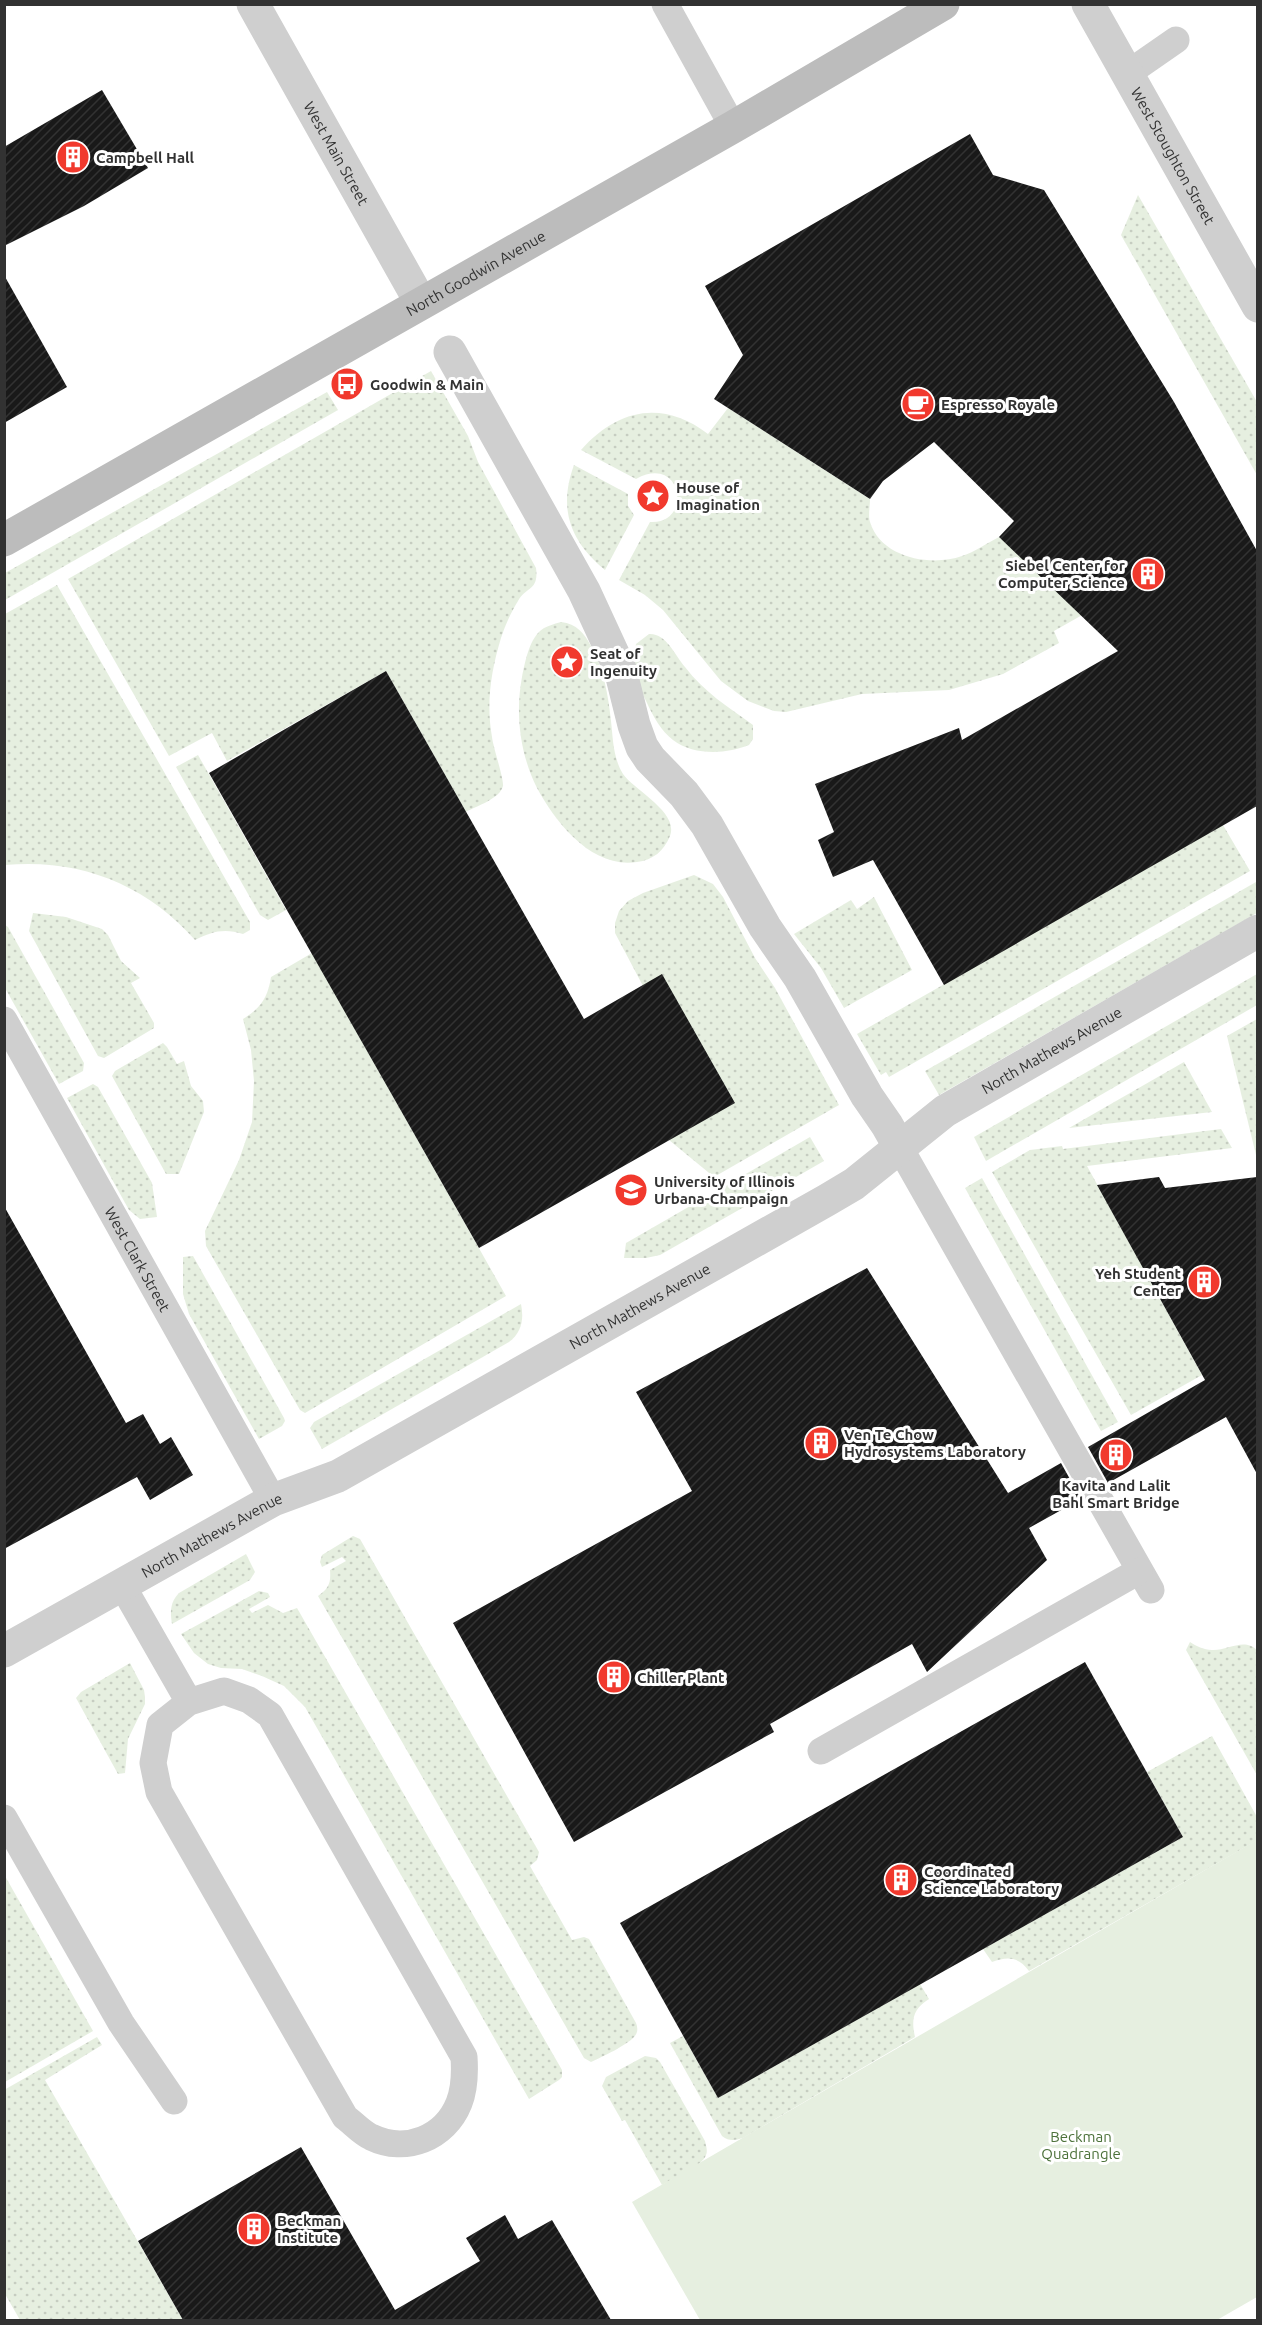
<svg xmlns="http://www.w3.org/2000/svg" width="1262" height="2325" font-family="Ubuntu,sans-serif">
	<defs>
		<pattern id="grass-dots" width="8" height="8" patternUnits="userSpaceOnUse" patternTransform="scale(1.5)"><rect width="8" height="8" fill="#e6efe0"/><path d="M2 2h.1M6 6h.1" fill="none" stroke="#c6cdc1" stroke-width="1.8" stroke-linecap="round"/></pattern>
		<pattern id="building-hatch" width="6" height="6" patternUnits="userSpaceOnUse" patternTransform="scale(1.5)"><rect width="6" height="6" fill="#191919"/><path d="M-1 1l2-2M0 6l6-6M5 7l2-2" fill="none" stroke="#323232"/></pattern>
	</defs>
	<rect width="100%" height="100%" fill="#fff"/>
	<!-- grass -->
	<g fill="url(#grass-dots)">
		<path d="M 1138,195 L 1257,402 L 1257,475 L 1121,235 Z"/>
		<path d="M 431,371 L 468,436 L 478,462 L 536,568 C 539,591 526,586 518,601 C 511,612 505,626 501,638 C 491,671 486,703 492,737 C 493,747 504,779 503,786 C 500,799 476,806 466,812 L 386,671 L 227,761 L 212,733 L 169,756 L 68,579 Z"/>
		<path d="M 327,392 L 338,410 L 5,600 L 5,573 Z"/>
		<path d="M 728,408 L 870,499 C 870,506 868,516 870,522 C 881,558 931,567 962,556 C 975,552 987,543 999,537 L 1084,614 L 1054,631 L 1059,643 L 1003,674 L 949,690 L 862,694 L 786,712 L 774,711 L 748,701 L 721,681 L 663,610 L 645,595 L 619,580 L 650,522 C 693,525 683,453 636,479 L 581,450 C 617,409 663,399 708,434 Z"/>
		<path d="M 574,465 L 628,494 L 628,506 L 634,515 L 605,570 C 570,541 558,509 574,465 Z"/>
		<path d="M 57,585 L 250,922 L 250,930 L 243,934 C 225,928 212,931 195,940 C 146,884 79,858 5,865 L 5,614 Z"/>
		<path d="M 561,622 C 577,624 584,633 591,646 C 604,669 608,695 611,721 C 613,738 613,758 623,774 C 634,790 679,812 670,836 C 664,851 653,860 637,862 C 592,869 556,823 537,788 C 520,754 515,714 522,677 C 525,662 529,641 540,631 C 546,626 554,624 561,622 Z"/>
		<path d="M 649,634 C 666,633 675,655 685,667 C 704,692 728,707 753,725 L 753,739 L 749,745 C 727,754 694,756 673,740 C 661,731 653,716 647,703 C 637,684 632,665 636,644 Z"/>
		<path d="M 198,755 L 286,910 L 268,920 L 260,915 L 176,767 Z"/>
		<path d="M 1223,825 L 1250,871 L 889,1077 L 886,1072 L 881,1075 L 857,1034 Z"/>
		<path d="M 694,875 L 713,884 L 723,897 L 755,958 L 775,988 L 839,1105 L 714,1177 L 669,1140 L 643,986 L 615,933 L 615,923 L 619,911 L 628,901 L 643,893 Z"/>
		<path d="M 1256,882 L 1257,913 L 939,1095 L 925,1071 Z"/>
		<path d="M 874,897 L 912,970 L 844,1008 L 821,968 L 794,934 L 851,900 L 857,909 Z"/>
		<path d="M 33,913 L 66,917 L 102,929 L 108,935 L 121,961 L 140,978 L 131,983 L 154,1023 L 154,1028 L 104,1058 L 98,1056 L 29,931 Z"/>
		<path d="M 5,925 L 8,927 L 84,1063 L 83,1071 L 59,1084 L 5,988 Z"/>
		<path d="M 312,953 L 506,1296 L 305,1413 L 300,1410 L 210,1253 L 206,1246 L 205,1231 L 239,1160 L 252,1122 L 254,1081 L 251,1050 L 243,1019 C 261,1008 268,997 271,977 Z"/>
		<path d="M 1257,974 L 1257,1005 L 986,1161 L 974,1137 Z"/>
		<path d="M 1257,1019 L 1258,1158 L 1257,1159 L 1227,1036 Z"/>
		<path d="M 163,1043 L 167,1047 L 177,1064 L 184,1061 L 191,1086 L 203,1101 L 204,1112 L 179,1174 L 166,1174 L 112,1076 L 115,1071 Z"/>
		<path d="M 1184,1062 L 1212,1112 L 1069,1128 Z"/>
		<path d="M 93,1084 L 98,1087 L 152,1183 L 157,1217 L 140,1219 L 129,1210 L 67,1098 Z"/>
		<path d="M 1221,1129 L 1232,1148 L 1087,1166 L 1202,1375 L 1131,1415 L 992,1172 L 1030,1150 L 1062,1146 L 1063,1149 Z"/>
		<path d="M 810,1137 L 824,1161 L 660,1255 L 646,1258 L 624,1258 L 626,1243 Z"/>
		<path d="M 982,1178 L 1118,1422 L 1101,1431 L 965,1188 Z"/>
		<path d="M 193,1256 L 284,1418 L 285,1421 L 282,1426 L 259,1439 L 189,1314 L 183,1294 L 183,1257 Z"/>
		<path d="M 521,1304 C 524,1319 522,1332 509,1342 L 322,1449 L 310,1428 L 314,1422 Z"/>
		<path d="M 353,1536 L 360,1539 L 539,1852 L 537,1860 L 530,1866 L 572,1940 L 584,1937 L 589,1939 L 636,2023 C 638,2028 638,2033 634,2037 C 627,2045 602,2057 591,2062 L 584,2058 L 318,1596 C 329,1588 331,1583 330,1570 L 346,1561 L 342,1557 L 322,1567 L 320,1562 L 322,1555 Z"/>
		<path d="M 246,1554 L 255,1572 L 250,1580 L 172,1624 C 170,1612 170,1602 179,1593 Z"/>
		<path d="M 259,1591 L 268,1593 L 270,1597 L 249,1609 L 252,1613 L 268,1605 L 283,1613 L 297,1608 L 562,2070 L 562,2077 L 559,2080 L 529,2099 L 305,1707 L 284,1686 L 262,1676 L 242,1669 L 221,1668 L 208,1664 L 194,1653 L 181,1634 Z"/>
		<path d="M 1190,1642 C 1196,1646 1204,1650 1212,1650 C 1227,1651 1244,1637 1257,1650 L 1257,1775 L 1186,1650 Z"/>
		<path d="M 130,1663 L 144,1690 L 145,1697 L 145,1704 L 128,1739 L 125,1773 L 118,1774 L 76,1698 L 81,1692 Z"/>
		<path d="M 1212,1736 L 1257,1817 L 1256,1841 L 1029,1971 C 1019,1957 1008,1956 992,1962 L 983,1949 L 1183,1837 L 1147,1772 Z"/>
		<path d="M 5,1876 L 93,2031 L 5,2082 L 4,2082 Z"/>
		<path d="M 920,1984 L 929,1999 C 913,2009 911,2019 915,2037 L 743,2138 C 735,2140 730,2142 722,2136 L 670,2043 L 683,2036 L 718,2098 Z"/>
		<path d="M 97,2037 L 102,2045 L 45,2080 L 183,2320 L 20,2320 L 5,2294 L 4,2090 Z"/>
		<path d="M 645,2056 L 656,2058 L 660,2062 L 705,2141 C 706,2146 708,2151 706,2155 C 702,2167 673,2178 662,2185 L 625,2120 L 622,2121 L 602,2086 L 606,2077 Z"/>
	</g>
	<!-- park -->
	<path fill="#e6efe0" d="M 1257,1840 L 1257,2297 L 1217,2320 L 700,2320 L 632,2202 Z"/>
	<!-- building -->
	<g fill="url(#building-hatch)">
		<path d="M 102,90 L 148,168 L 84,206 L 4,246 L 4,147 Z"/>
		<path d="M 970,134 L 993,175 L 1044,190 L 1174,402 L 1257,551 L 1257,806 L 944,985 L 873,860 L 833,877 L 818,840 L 834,832 L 815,784 L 959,728 L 962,740 L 1118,651 L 999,537 L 1014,521 L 934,442 L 883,481 L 870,499 L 714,399 L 743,355 L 705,286 Z"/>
		<path d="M 4,275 L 67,387 L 4,423 Z"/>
		<path d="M 386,671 L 584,1019 L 662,974 L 735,1103 L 479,1248 L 209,773 Z"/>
		<path d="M 1159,1177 L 1165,1188 L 1257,1177 L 1257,1474 L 1226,1417 L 1108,1483 L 1088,1447 L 1205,1380 L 1097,1185 Z"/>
		<path d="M 4,1206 L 126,1423 L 143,1414 L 160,1444 L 171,1437 L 193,1475 L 150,1500 L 137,1477 L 4,1549 Z"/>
		<path d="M 867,1268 L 1008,1493 L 1061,1463 L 1081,1499 L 1029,1528 L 1047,1560 L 927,1672 L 912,1644 L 770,1724 L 774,1732 L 574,1842 L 453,1623 L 692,1491 L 636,1392 Z"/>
		<path d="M 1085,1662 L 1183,1837 L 718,2098 L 620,1923 Z"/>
		<path d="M 301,2147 L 395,2310 L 480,2261 L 466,2238 L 505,2215 L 518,2239 L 552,2220 L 611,2320 L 183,2320 L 138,2241 Z"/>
	</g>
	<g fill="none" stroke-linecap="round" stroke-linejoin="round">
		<!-- lane -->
		<g stroke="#cfcfcf" stroke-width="27">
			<path d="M 665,4 L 733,127"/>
			<path d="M 1127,74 L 1176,40"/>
			<path id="s1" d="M 4,1020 L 273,1500"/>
			<path d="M 900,1148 L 1151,1590"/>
			<path d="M 122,1585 L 189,1702 L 160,1725 L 153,1763 L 159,1792 L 345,2117 C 353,2123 362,2133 371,2137 C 406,2154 445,2138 459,2103 C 465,2088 465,2072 464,2057 L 270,1715 L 249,1700 L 224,1691 L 189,1702"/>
			<path d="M 821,1751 L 1139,1571"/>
			<path d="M 4,1818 L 121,2023 L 174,2101"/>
		</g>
		<!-- street -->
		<g stroke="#cfcfcf" stroke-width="33">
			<path id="s2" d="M 253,4 L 421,303"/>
			<path id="s3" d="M 1088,4 L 1258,306"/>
			<path d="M 450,352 L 584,591 L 620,669 L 634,725 L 642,747 L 650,759 L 684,794 L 707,825 L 765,927 L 800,978 L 867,1096 L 887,1125 L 900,1148"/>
			<path id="s4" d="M 4,1651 L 273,1500 L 338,1476 L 827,1200 L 854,1184 L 945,1111 L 1258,931"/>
		</g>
		<!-- secondary -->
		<path stroke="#bcbcbc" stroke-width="33" id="s5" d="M 4,540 L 733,127 L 943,4"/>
	</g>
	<!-- icons -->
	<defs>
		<g id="building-disc" transform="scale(1.725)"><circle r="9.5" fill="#f1392d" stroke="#fff"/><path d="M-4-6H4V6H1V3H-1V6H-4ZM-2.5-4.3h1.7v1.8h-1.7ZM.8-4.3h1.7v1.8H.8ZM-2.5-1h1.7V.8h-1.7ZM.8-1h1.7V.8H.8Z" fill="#fff"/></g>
		<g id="bus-disc" transform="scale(1.725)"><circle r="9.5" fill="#f1392d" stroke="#fff"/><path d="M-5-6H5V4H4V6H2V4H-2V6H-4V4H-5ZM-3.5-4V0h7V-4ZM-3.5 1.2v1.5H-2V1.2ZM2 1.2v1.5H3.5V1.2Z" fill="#fff"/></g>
		<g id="cafe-disc" transform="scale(1.725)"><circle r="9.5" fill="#f1392d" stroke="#fff"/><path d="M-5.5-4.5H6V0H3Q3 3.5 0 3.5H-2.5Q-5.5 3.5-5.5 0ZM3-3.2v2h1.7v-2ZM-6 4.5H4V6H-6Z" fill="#fff"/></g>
		<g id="sight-disc" transform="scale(1.725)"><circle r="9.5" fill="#f1392d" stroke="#fff"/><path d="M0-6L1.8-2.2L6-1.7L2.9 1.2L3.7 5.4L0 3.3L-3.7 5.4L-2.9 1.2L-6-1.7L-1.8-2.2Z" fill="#fff"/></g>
		<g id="university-disc" transform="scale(1.725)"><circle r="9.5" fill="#f1392d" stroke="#fff"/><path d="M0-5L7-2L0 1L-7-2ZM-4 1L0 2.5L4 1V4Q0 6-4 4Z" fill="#fff"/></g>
	</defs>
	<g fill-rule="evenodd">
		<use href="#building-disc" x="73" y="157"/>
		<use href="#bus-disc" x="347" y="384"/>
		<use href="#cafe-disc" x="918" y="404"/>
		<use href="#sight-disc" x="653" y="496"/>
		<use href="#building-disc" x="1148" y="574"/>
		<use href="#sight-disc" x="567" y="662"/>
		<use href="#university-disc" x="631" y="1190"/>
		<use href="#building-disc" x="1204" y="1282"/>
		<use href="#building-disc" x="821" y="1443"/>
		<use href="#building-disc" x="1116" y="1455"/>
		<use href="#building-disc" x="614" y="1677"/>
		<use href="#building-disc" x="901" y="1880"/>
		<use href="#building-disc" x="254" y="2229"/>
	</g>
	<g text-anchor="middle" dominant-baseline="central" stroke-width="6" stroke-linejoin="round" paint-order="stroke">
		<!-- street labels -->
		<g font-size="15" fill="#323232" stroke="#fff">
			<text stroke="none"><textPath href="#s2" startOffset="171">West Main Street</textPath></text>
			<text stroke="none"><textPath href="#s3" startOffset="174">West Stoughton Street</textPath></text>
			<text stroke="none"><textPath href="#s5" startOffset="542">North Goodwin Avenue</textPath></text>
			<text stroke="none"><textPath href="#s4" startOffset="1210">North Mathews Avenue</textPath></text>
			<text stroke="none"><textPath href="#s1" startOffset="274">West Clark Street</textPath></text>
			<text stroke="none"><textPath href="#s4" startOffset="724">North Mathews Avenue</textPath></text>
			<text stroke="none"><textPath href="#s4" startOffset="238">North Mathews Avenue</textPath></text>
		</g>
		<!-- poi labels -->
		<g font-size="15" font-weight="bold" fill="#323232" stroke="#fff" text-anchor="start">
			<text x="96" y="157">Campbell Hall</text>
			<text x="370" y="384">Goodwin &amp; Main</text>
			<text x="941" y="404">Espresso Royale</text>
			<text x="676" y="487">House of<tspan x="676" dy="17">Imagination</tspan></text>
			<text x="1125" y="565" text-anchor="end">Siebel Center for<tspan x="1125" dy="17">Computer Science</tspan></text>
			<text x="590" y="653">Seat of<tspan x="590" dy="17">Ingenuity</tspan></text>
			<text x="654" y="1181">University of Illinois<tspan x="654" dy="17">Urbana-Champaign</tspan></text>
			<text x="1181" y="1273" text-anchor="end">Yeh Student<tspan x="1181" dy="17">Center</tspan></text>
			<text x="844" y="1434">Ven Te Chow<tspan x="844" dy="17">Hydrosystems Laboratory</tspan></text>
			<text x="1116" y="1485" text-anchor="middle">Kavita and Lalit<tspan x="1116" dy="17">Bahl Smart Bridge</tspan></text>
			<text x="637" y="1677">Chiller Plant</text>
			<text x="924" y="1871">Coordinated<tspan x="924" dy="17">Science Laboratory</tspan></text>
			<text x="277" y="2220">Beckman<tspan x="277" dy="17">Institute</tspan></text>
		</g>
		<!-- park labels -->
		<g font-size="15" fill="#4d723b" stroke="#fff">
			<text x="1081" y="2136">Beckman<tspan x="1081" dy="17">Quadrangle</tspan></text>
		</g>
	</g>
	<!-- border -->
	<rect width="1262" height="2325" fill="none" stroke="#323232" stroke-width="12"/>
</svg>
